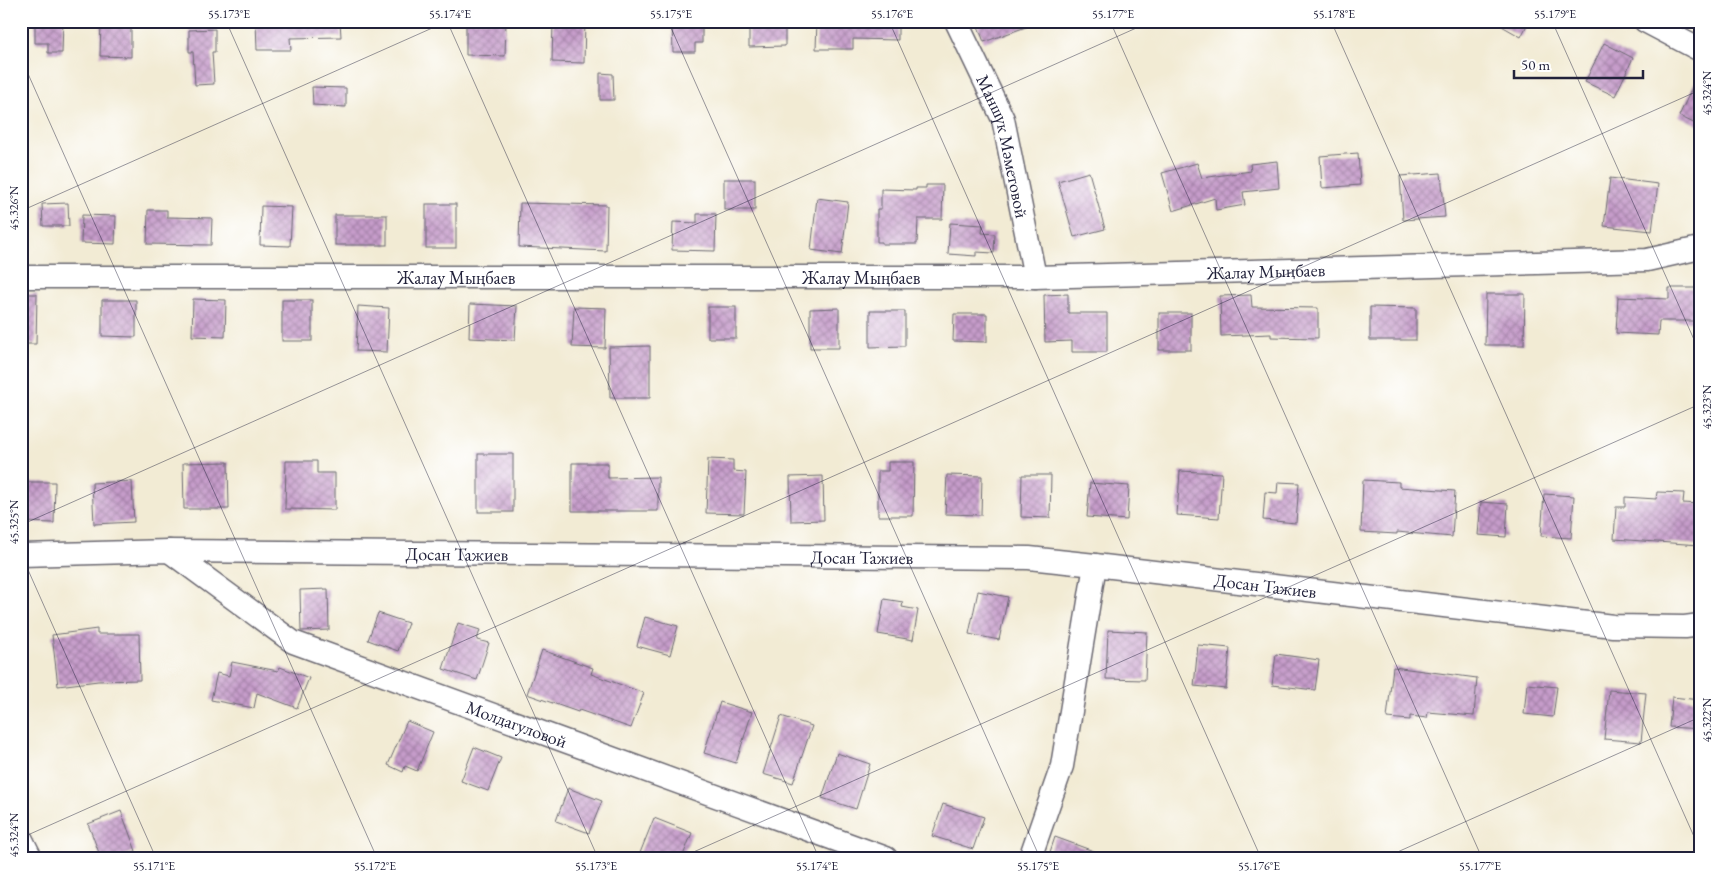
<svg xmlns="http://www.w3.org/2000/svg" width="1721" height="879" font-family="'EB Garamond',serif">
	<defs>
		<pattern id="building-cross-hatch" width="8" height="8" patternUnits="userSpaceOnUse" patternTransform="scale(1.25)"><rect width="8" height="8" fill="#c69cca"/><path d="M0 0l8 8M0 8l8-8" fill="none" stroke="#a07fa5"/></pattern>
	</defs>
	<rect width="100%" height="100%" fill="#fff"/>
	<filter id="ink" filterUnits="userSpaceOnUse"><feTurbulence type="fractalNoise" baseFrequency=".02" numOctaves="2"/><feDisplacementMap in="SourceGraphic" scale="10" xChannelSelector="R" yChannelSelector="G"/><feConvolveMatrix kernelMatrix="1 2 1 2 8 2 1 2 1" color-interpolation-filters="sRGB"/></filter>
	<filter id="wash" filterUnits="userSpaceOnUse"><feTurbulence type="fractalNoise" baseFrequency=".0096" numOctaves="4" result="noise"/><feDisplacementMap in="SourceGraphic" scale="20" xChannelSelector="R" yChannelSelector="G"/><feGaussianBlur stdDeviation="1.12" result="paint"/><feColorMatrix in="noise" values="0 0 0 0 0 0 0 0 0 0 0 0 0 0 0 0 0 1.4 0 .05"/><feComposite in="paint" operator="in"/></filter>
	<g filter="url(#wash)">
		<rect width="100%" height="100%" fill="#f2ebd4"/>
		<g id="blocks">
			<!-- building -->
			<g fill="url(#building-cross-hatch)">
				<path d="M 35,21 L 63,21 L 62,53 L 48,53 L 48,43 L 35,43 Z"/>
				<path d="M 101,21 L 131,21 L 131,57 L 100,56 Z"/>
				<path d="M 256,21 L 340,21 L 341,37 L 290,38 L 291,50 L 257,50 Z"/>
				<path d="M 466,21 L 506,21 L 505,56 L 466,55 Z"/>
				<path d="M 553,21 L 585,21 L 584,63 L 552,62 Z"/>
				<path d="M 672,21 L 702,21 L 702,43 L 695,43 L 695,52 L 673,52 Z"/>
				<path d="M 749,21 L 785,21 L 785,46 L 749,47 Z"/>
				<path d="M 817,21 L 898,21 L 898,40 L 853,39 L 853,49 L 816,49 Z"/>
				<path d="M 976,21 L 1037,21 L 1037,23 L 984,42 Z"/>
				<path d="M 1493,21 L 1529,21 L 1521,37 Z"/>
				<path d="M 215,29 L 215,52 L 212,52 L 214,84 L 195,85 L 193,52 L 189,52 L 189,30 Z"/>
				<path d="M 1604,43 L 1633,58 L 1615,96 L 1585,82 Z"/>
				<path d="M 1700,71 L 1700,126 L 1679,116 Z"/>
				<path d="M 600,73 L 613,74 L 614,100 L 600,100 Z"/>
				<path d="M 312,87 L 346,88 L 346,107 L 313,105 Z"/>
				<path d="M 1358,153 L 1360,185 L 1322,188 L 1320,156 Z"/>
				<path d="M 1277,161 L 1279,188 L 1243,192 L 1245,205 L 1216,210 L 1215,198 L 1173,211 L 1162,173 L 1197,163 L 1202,178 L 1251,171 L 1250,164 Z"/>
				<path d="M 1089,172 L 1105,229 L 1074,237 L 1058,181 Z"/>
				<path d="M 1441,173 L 1445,217 L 1403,220 L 1400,176 Z"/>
				<path d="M 1610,178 L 1658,184 L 1652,231 L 1604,226 Z"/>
				<rect x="724" y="179" width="31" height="31"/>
				<path d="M 926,185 L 943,185 L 942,219 L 918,219 L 917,244 L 882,244 L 882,242 L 877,242 L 877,209 L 881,209 L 881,189 L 916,190 L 916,188 L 926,188 Z"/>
				<path d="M 817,198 L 848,202 L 842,254 L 811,250 Z"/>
				<path d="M 68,203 L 69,226 L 43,226 L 42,204 Z"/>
				<path d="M 520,203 L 607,205 L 606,251 L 519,247 Z"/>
				<rect x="426" y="204" width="30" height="44"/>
				<path d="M 261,206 L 292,207 L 290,246 L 260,245 Z"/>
				<path d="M 148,210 L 167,210 L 167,217 L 212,218 L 211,245 L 147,244 Z"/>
				<path d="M 697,214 L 716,214 L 715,251 L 672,250 L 673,222 L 697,223 Z"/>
				<path d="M 82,215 L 116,216 L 115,244 L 81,243 Z"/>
				<rect x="335" y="215" width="52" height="30"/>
				<path d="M 950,223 L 983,225 L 982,233 L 995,234 L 994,253 L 976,252 L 976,256 L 948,254 Z"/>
				<path d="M 1669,288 L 1700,288 L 1700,321 L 1659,321 L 1658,335 L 1616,333 L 1618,297 L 1669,299 Z"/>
				<path d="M 21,294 L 37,294 L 36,344 L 21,344 Z"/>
				<path d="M 1068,294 L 1068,313 L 1107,313 L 1107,352 L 1072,352 L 1072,341 L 1045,342 L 1044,295 Z"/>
				<path d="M 1486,294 L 1525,294 L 1524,345 L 1485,345 Z"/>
				<path d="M 1251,295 L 1252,307 L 1318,308 L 1318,338 L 1271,337 L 1271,334 L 1221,336 L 1220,296 Z"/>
				<path d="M 193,299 L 226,300 L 225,337 L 192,336 Z"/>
				<path d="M 102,300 L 136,300 L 136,337 L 102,336 Z"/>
				<rect x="282" y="300" width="30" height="41"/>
				<path d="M 470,304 L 517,306 L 515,340 L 469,338 Z"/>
				<path d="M 358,306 L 389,308 L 387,352 L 356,351 Z"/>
				<path d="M 574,307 L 606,308 L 605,348 L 572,347 Z"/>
				<rect x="708" y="307" width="28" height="31"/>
				<path d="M 1370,307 L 1416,308 L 1416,340 L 1370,340 Z"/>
				<path d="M 839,308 L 839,348 L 810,348 L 810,309 Z"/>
				<path d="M 870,311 L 905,311 L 905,346 L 870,347 Z"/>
				<rect x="1159" y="313" width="32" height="37"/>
				<path d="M 954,314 L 987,314 L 987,342 L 953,341 Z"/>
				<path d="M 650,346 L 650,398 L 610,398 L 609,347 Z"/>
				<rect x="478" y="454" width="35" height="58"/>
				<path d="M 708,459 L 733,460 L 733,471 L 746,472 L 744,514 L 706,513 Z"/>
				<path d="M 286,461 L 317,461 L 317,473 L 335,473 L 335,510 L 285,509 Z"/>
				<path d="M 228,462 L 229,509 L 184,509 L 183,463 Z"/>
				<path d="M 888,462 L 914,462 L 913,516 L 878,516 L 878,471 L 888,471 Z"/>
				<path d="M 572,463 L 608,463 L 608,478 L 658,477 L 658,511 L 572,511 Z"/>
				<path d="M 1180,471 L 1222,473 L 1219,518 L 1177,515 Z"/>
				<path d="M 947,475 L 982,476 L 981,515 L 945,514 Z"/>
				<path d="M 1022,475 L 1051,475 L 1050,518 L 1021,517 Z"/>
				<path d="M 823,476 L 824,520 L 791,521 L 790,477 Z"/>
				<path d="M 1363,480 L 1399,482 L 1399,487 L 1455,491 L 1452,537 L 1397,532 L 1397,534 L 1361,532 Z"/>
				<path d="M 132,481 L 134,522 L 94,524 L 92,483 Z"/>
				<path d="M 23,482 L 55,482 L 54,523 L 22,522 Z"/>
				<path d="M 1278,482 L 1299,483 L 1296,523 L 1263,520 L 1265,492 L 1277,493 Z"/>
				<path d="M 1090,483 L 1129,486 L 1127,520 L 1087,517 Z"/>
				<path d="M 1657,492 L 1684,493 L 1683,503 L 1700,504 L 1700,545 L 1614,539 L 1616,507 L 1625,507 L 1625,497 L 1656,499 Z"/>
				<path d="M 1544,494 L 1574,496 L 1571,538 L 1541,536 Z"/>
				<path d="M 1481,502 L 1508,504 L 1506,537 L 1478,535 Z"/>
				<path d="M 328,589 L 329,630 L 301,631 L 300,590 Z"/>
				<path d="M 978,591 L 1008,597 L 999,640 L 969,634 Z"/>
				<path d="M 884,599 L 903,602 L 902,607 L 918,610 L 913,640 L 878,634 Z"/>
				<path d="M 378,613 L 408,623 L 398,651 L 368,640 Z"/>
				<path d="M 645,617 L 678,626 L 670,655 L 637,646 Z"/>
				<path d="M 458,623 L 480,630 L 477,640 L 489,643 L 477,680 L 443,669 Z"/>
				<path d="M 97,629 L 97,634 L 139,634 L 140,680 L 98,681 L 58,686 L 52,635 Z"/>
				<path d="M 1108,630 L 1147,632 L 1145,680 L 1106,679 Z"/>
				<path d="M 1198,645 L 1230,648 L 1226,689 L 1194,686 Z"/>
				<path d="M 542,650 L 593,668 L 591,674 L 644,693 L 631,728 L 579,710 L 578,712 L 527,694 Z"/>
				<path d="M 1276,654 L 1319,660 L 1315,690 L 1272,685 Z"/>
				<path d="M 232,662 L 278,671 L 280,667 L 309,678 L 297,708 L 257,693 L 254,708 L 211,700 L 217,673 L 229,676 Z"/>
				<path d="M 1393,667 L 1477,678 L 1474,716 L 1428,712 L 1427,718 L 1410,716 L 1410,720 L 1387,718 Z"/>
				<path d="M 1527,684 L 1557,687 L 1553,717 L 1524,714 Z"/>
				<path d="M 1609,690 L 1646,693 L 1641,742 L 1604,739 Z"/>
				<path d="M 1672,697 L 1700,700 L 1700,729 L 1669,727 Z"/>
				<path d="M 720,702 L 752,712 L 736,763 L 704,753 Z"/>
				<path d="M 781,716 L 812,726 L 793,783 L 763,774 Z"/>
				<path d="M 407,721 L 433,732 L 417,771 L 405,766 L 403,772 L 388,765 Z"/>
				<path d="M 474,747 L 501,758 L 488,791 L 461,781 Z"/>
				<path d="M 837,753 L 870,764 L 856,809 L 822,798 Z"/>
				<path d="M 568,788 L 602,801 L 589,833 L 556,821 Z"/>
				<path d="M 943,804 L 984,817 L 973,849 L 932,836 Z"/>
				<path d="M 121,811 L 136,851 L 117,858 L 101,858 L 88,824 Z"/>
				<path d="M 654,818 L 692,833 L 682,858 L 638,858 Z"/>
				<path d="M 1055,837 L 1107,856 L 1106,858 L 1048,858 Z"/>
			</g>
		</g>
	</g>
	<g filter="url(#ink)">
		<use href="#blocks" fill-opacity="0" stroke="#6b6871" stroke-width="1"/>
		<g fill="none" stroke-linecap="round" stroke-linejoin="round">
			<!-- minor casing -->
			<g stroke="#6b6871" stroke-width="25">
				<g id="minor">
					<path id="s1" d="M 956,21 L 1003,119 L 1035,277"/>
					<path d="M 1645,21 L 1700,50"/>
					<path id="s2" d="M 21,277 L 1035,277 L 1647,260 L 1700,248"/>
					<path id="s3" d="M 169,551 L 293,642 L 886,858"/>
					<path id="s4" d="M 21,555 L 169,551 L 1029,558 L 1095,565 L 1613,626 L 1685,627 L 1700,625"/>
					<path d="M 21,838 L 31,858"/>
					<path d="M 1030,858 L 1062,766 L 1095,565"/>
				</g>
			</g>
			<!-- minor -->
			<use href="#minor" stroke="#fff" stroke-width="22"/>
		</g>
	</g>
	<!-- ticks -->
	<path fill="none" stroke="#22223b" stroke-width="1" stroke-opacity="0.45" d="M 226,21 L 598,858M 447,21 L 819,858M 668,21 L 1040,858M 889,21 L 1261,858M 1110,21 L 1482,858M 1331,21 L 1700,850M 1552,21 L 1700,353M 21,58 L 377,858M 21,211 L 448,21M 21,525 L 1152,21M 21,554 L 156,858M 21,838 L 1700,90M 680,858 L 1700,404M 1384,858 L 1700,717"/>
	<g text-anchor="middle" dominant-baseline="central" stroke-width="4.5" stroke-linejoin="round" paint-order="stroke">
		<!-- street labels -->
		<g font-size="18" fill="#22223b" stroke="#fff">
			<text stroke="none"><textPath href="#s1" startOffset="135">Маншүк Мәметовой</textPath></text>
			<text stroke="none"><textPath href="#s2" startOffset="1245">Жалау Мыңбаев</textPath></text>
			<text stroke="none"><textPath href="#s2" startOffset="435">Жалау Мыңбаев</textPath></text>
			<text stroke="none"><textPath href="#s2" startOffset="840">Жалау Мыңбаев</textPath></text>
			<text stroke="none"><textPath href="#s4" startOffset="436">Досан Тажиев</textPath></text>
			<text stroke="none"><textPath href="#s4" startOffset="841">Досан Тажиев</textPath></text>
			<text stroke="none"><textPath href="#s4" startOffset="1246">Досан Тажиев</textPath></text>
			<text stroke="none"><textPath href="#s3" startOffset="392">Молдагуловой</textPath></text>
		</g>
	</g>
	<!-- margin -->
	<rect width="1721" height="879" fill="none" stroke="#fff" stroke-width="55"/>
	<!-- scale -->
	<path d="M1514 70v8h129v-8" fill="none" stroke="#22223b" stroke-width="2.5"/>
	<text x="1521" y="70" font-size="15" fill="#22223b" stroke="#ffffff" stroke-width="4" paint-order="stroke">50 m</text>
	<rect x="28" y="28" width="1666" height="824" fill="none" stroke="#22223b" stroke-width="2"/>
	<g font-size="12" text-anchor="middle" fill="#22223b">
		<text x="229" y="18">55.173°E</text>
		<text x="450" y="18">55.174°E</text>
		<text x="671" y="18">55.175°E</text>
		<text x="892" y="18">55.176°E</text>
		<text x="1113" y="18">55.177°E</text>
		<text x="1334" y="18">55.178°E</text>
		<text x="1555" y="18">55.179°E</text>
		<text transform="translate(1707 93) rotate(-90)" y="4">45.324°N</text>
		<text transform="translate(14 208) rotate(-90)" y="4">45.326°N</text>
		<text transform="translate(1707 407) rotate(-90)" y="4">45.323°N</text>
		<text transform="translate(14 522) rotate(-90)" y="4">45.325°N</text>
		<text transform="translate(1707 720) rotate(-90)" y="4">45.322°N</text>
		<text transform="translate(14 835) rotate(-90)" y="4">45.324°N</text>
		<text x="154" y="870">55.171°E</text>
		<text x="375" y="870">55.172°E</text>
		<text x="596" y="870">55.173°E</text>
		<text x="817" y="870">55.174°E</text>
		<text x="1038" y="870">55.175°E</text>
		<text x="1259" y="870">55.176°E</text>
		<text x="1480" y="870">55.177°E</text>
	</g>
</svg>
